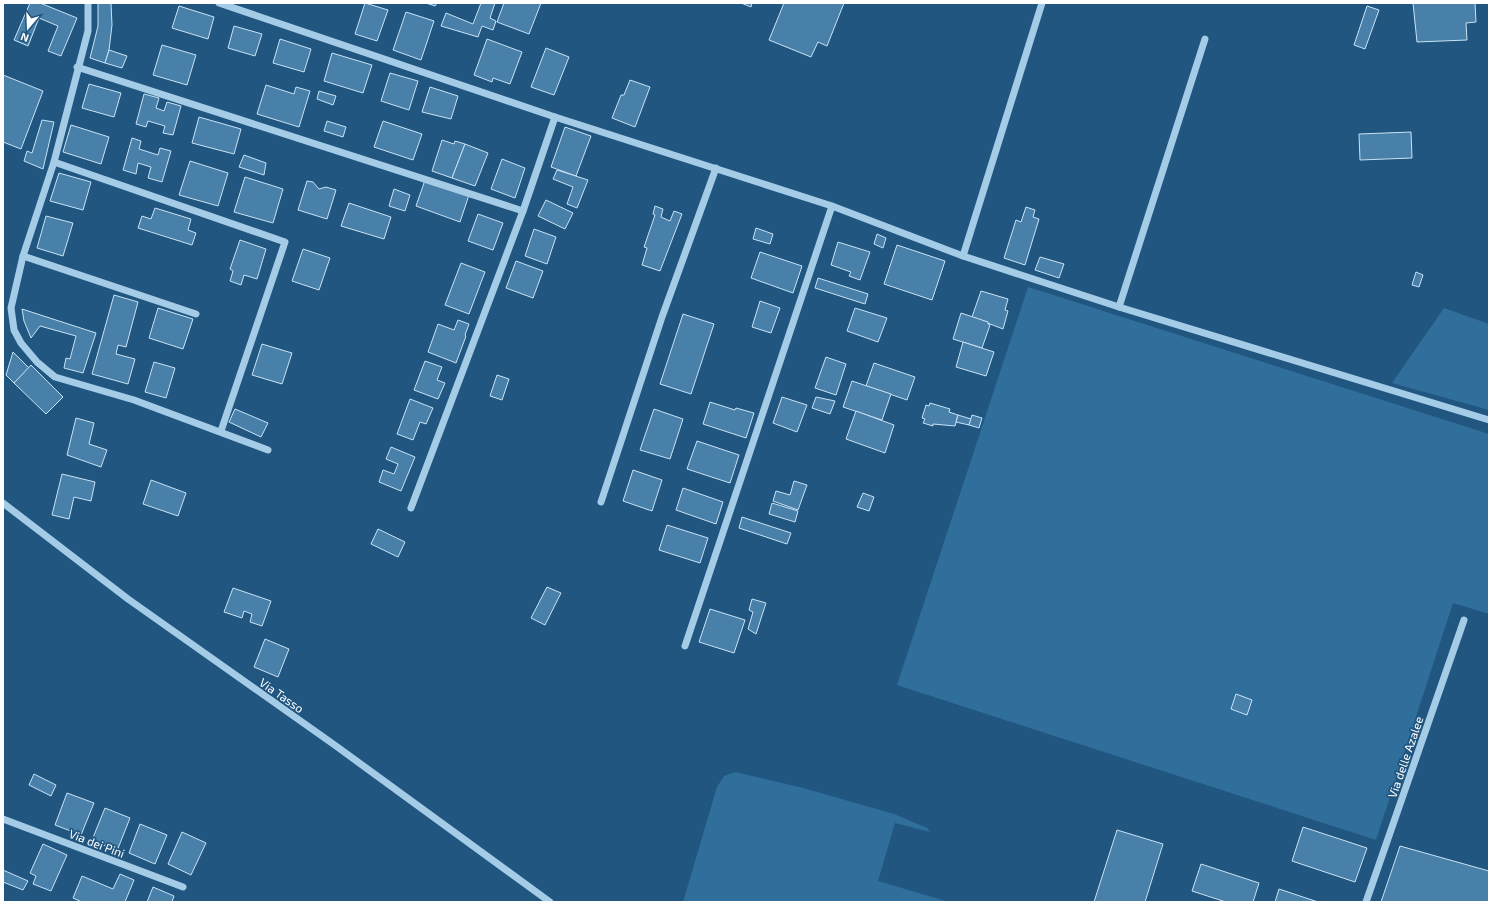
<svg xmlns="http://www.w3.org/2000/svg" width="1492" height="905" font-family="'Exo 2',sans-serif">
	<rect width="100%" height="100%" fill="#205680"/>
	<!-- green -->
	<g fill="#306f9c">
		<path d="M 1028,287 L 1489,434 L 1489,614 L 1453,603 L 1376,840 L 897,685 Z"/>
		<path d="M 1444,308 L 1489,324 L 1489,410 L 1392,383 Z"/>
		<path d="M 735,772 L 803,788 L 894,814 L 927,828 L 930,832 L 895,823 L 878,881 L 949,902 L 683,902 L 717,787 L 724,776 Z"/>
	</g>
	<!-- building -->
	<g fill="#4980a9" stroke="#c9e3f6">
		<path d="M 30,3 L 40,3 L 77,18 L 61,56 L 48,51 L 58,26 L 39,18 L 28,46 L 14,40 Z"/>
		<path d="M 98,3 L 111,3 L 112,25 L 109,50 L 105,63 L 90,58 L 98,26 Z"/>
		<path d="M 365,3 L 388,10 L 377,41 L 355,34 Z"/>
		<path d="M 426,3 L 437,3 L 435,6 Z"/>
		<path d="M 481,3 L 495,3 L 490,18 L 496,21 L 493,30 L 482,26 L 478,37 L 441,26 L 446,13 L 473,24 Z"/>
		<path d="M 504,3 L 541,3 L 529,34 L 497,22 Z"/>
		<path d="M 741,3 L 752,3 L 751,7 Z"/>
		<path d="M 784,3 L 844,3 L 827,46 L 818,42 L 811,57 L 769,40 Z"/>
		<path d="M 1413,3 L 1475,3 L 1476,22 L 1466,23 L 1467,40 L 1417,42 Z"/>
		<path d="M 179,6 L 214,17 L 208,39 L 172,28 Z"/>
		<path d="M 1367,6 L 1379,10 L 1365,49 L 1354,45 Z"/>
		<path d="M 406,12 L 434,21 L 421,60 L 393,50 Z"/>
		<path d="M 234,26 L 262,34 L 255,56 L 228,48 Z"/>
		<path d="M 280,39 L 311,49 L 304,72 L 273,63 Z"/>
		<path d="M 487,39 L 522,52 L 510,84 L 493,78 L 492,82 L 474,75 Z"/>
		<path d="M 162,45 L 196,55 L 187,85 L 153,75 Z"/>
		<path d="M 546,48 L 569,57 L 554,95 L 531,87 Z"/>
		<path d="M 109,50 L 127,56 L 122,68 L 105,63 Z"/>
		<path d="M 332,53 L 372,65 L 363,93 L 324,81 Z"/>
		<path d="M 390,73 L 418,81 L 409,110 L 381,101 Z"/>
		<path d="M 3,75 L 43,91 L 21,149 L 3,142 Z"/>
		<path d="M 630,80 L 650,87 L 635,127 L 612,118 L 621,95 L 624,95 Z"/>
		<path d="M 89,84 L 121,93 L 114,117 L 82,108 Z"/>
		<path d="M 266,85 L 294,94 L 296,87 L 310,91 L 299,127 L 257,114 Z"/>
		<path d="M 430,87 L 458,96 L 451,119 L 422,112 Z"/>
		<path d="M 319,91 L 336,96 L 333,105 L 317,99 Z"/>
		<path d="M 144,94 L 159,98 L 156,108 L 164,111 L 167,102 L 181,106 L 173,135 L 163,133 L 165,126 L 148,121 L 146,127 L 136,124 Z"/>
		<path d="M 199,117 L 241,129 L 234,154 L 192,143 Z"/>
		<path d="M 42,120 L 54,122 L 43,169 L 24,161 L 27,151 L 32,153 Z"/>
		<path d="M 327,121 L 346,127 L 343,137 L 324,131 Z"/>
		<path d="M 383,121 L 422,134 L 413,160 L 374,147 Z"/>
		<path d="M 71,125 L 109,137 L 101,164 L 63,152 Z"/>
		<path d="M 565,127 L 591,136 L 576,176 L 551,167 Z"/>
		<path d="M 1411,132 L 1412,158 L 1360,160 L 1359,134 Z"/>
		<path d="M 132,138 L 141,141 L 139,149 L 158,155 L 160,148 L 171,151 L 162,182 L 148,178 L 151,167 L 138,163 L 136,174 L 123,170 Z"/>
		<path d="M 442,140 L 454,144 L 455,141 L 465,144 L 452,178 L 432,171 Z"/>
		<path d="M 465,144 L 488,153 L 475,186 L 452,178 Z"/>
		<path d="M 244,155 L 266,163 L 264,175 L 239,167 Z"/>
		<path d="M 502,159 L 525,168 L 515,198 L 491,189 Z"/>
		<path d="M 190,161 L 228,173 L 218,206 L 179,195 Z"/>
		<path d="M 557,170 L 588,180 L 577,208 L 567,204 L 573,187 L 553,179 Z"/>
		<path d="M 59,173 L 91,182 L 83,210 L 50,201 Z"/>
		<path d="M 245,177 L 283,189 L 273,223 L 234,212 Z"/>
		<path d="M 425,180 L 469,195 L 460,222 L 416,206 Z"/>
		<path d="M 307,181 L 313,182 L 319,189 L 326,187 L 336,190 L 327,219 L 298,210 Z"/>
		<path d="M 394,189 L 410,195 L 405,211 L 389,206 Z"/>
		<path d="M 546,200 L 573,213 L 565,229 L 538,216 Z"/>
		<path d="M 349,203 L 391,217 L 384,239 L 341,226 Z"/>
		<path d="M 655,206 L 663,209 L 661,217 L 670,221 L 674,211 L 682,214 L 660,271 L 642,265 L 647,248 L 644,247 L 655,215 L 653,214 Z"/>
		<path d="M 1026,207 L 1035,210 L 1033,217 L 1039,219 L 1025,265 L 1004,258 L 1016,220 L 1021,222 Z"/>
		<path d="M 155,208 L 191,219 L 188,230 L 196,233 L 192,245 L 138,228 L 142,216 L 151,219 Z"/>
		<path d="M 478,214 L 503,223 L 493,250 L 468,241 Z"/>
		<path d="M 46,216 L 73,223 L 63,256 L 37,248 Z"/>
		<path d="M 756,228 L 773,234 L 770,244 L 753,239 Z"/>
		<path d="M 534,229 L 556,237 L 547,264 L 525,256 Z"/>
		<path d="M 877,234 L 886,238 L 883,248 L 874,244 Z"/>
		<path d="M 240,240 L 266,249 L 257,279 L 244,275 L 241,285 L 230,281 L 233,271 L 230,269 Z"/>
		<path d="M 838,242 L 870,252 L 860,280 L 849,276 L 851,272 L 831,265 Z"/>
		<path d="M 897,245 L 945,261 L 932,300 L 884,284 Z"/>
		<path d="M 303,249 L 330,258 L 319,290 L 292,281 Z"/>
		<path d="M 760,252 L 802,266 L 793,293 L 751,278 Z"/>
		<path d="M 1040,257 L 1064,264 L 1059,278 L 1035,270 Z"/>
		<path d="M 516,261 L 543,271 L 533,298 L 506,288 Z"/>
		<path d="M 461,263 L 485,272 L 469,314 L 445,305 Z"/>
		<path d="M 1416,272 L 1423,275 L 1419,287 L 1412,285 Z"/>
		<path d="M 818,278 L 868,294 L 865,304 L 815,288 Z"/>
		<path d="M 981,291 L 1008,299 L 1005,310 L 1008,311 L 1003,329 L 972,317 Z"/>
		<path d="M 114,295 L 138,302 L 126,347 L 118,345 L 116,354 L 135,359 L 128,384 L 92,374 Z"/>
		<path d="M 760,301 L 780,308 L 771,333 L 752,327 Z"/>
		<path d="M 158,308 L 193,319 L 183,349 L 149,338 Z"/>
		<path d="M 855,308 L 887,318 L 878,342 L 847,331 Z"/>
		<path d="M 22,309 L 96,333 L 83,373 L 64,368 L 66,358 L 70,359 L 76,336 L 40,326 L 31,338 L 24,321 Z"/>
		<path d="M 961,313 L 988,322 L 988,324 L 990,325 L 982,348 L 953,339 Z"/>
		<path d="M 683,314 L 714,324 L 691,394 L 660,384 Z"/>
		<path d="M 458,320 L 469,324 L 465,335 L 466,336 L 456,363 L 428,352 L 438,324 L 454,330 Z"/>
		<path d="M 963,342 L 994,352 L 986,376 L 956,367 Z"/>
		<path d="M 262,344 L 292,353 L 282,384 L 252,375 Z"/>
		<path d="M 13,352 L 29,368 L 14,383 L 6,375 Z"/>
		<path d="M 826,357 L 846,364 L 836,395 L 815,388 Z"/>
		<path d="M 425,361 L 442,367 L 437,380 L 445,383 L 438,399 L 414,390 Z"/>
		<path d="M 154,362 L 175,368 L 166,398 L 145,392 Z"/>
		<path d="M 874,363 L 915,377 L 907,400 L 866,386 Z"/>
		<path d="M 31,365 L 63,397 L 46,414 L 14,383 Z"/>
		<path d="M 497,375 L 509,379 L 502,400 L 490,396 Z"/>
		<path d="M 852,381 L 891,394 L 882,420 L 843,407 Z"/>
		<path d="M 782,397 L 807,405 L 797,432 L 773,423 Z"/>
		<path d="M 816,397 L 835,401 L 830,414 L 812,408 Z"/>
		<path d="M 410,399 L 433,408 L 426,424 L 420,422 L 413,440 L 397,434 Z"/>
		<path d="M 710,402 L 735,410 L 736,408 L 754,413 L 746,438 L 703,424 Z"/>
		<path d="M 930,403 L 950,409 L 949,412 L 958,415 L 955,426 L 933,424 L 933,426 L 923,423 L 925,419 L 922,418 L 926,405 L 929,406 Z"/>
		<path d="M 235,409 L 268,423 L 261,437 L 229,422 Z"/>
		<path d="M 654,409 L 683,419 L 670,459 L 640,450 Z"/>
		<path d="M 856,411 L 894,425 L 885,453 L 846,439 Z"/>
		<path d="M 958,415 L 971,419 L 969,425 L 956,422 Z"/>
		<path d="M 972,415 L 982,418 L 979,428 L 969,425 Z"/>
		<path d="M 76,418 L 94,423 L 89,444 L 107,450 L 101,467 L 67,455 Z"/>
		<path d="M 697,441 L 739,455 L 730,483 L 687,469 Z"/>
		<path d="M 391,447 L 415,457 L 401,491 L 379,482 L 383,470 L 394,474 L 398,464 L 386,459 Z"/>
		<path d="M 633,470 L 662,480 L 652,511 L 623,501 Z"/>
		<path d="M 62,474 L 95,482 L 91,501 L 74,497 L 69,519 L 52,515 Z"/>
		<path d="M 151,480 L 186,493 L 178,516 L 143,504 Z"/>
		<path d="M 794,481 L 807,485 L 798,510 L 773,501 L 776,491 L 790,495 Z"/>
		<path d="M 683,488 L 723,502 L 716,524 L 676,510 Z"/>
		<path d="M 863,493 L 874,497 L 869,511 L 857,507 Z"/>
		<path d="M 772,503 L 798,511 L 795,522 L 769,514 Z"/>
		<path d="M 742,517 L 791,533 L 787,544 L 739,528 Z"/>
		<path d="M 667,525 L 708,538 L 700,563 L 659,550 Z"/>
		<path d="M 378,529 L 405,542 L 398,557 L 371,544 Z"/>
		<path d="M 547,587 L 561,593 L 545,625 L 531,618 Z"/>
		<path d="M 233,588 L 271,601 L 262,626 L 250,622 L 252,614 L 244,611 L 242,618 L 224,612 Z"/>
		<path d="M 752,599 L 766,603 L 756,634 L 748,629 L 753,612 L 749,610 Z"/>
		<path d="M 710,609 L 745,620 L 734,653 L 699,642 Z"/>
		<path d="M 265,639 L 289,649 L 278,677 L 254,667 Z"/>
		<path d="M 1236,694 L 1252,700 L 1247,715 L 1231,709 Z"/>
		<path d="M 34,774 L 56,785 L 51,796 L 29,785 Z"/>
		<path d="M 67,793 L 94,803 L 81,835 L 55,825 Z"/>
		<path d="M 105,808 L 130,818 L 117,851 L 92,840 Z"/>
		<path d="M 140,824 L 167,835 L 155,864 L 129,853 Z"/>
		<path d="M 1303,827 L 1367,848 L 1355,882 L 1292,861 Z"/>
		<path d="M 1117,830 L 1163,844 L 1145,902 L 1094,902 Z"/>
		<path d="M 182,832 L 206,843 L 191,875 L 168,864 Z"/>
		<path d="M 43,844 L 67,855 L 51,891 L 33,884 L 36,876 L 30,873 Z"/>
		<path d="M 1400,846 L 1489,871 L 1489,902 L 1381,902 Z"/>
		<path d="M 1201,864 L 1259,883 L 1253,902 L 1226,902 L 1192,891 Z"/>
		<path d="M 3,870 L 28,881 L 23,890 L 3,882 Z"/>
		<path d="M 120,874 L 134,880 L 125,902 L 82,902 L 73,898 L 82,876 L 113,889 Z"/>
		<path d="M 153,887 L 174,896 L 172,902 L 147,902 Z"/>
		<path d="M 1279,889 L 1318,902 L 1275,902 Z"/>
	</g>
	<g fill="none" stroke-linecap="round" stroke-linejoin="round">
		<!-- minor -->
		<g stroke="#a5cce7" stroke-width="7">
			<path d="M 88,3 L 88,31 L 54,162 L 23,256 L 11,308 L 14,330 L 21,343 L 37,362 L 55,377 L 134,400 L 268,450"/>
			<path d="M 219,3 L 555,117 L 832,206 L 963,256 L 1119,307 L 1489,420"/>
			<path d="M 77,67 L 523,211"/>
			<path d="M 54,162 L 285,242 L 221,431"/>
			<path d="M 23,256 L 196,314"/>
			<path d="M 963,256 L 1042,3"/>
			<path d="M 1119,307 L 1205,39"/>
			<path d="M 601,502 L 662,317 L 716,168"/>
			<path d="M 3,503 L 128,599 L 336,746 L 550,902"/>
			<path d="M 411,508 L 523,211 L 555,117"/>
			<path d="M 685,646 L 832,206"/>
			<path d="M 3,819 L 183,887"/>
			<path d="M 1366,902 L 1464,620"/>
		</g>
	</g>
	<g text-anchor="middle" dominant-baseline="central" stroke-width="3.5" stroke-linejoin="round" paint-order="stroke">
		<!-- street labels -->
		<g font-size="12" fill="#fff" stroke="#205680">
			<text transform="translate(282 695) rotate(35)">Via Tasso</text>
			<text transform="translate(1405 757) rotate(-71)">Via delle Azalee</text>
			<text transform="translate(97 843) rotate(21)">Via dei Pini</text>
		</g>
	</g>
	<!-- border -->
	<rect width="1492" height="905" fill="none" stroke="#ffffff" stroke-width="8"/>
	<!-- north arrow -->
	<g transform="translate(28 28) rotate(199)" stroke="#205680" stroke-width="3" paint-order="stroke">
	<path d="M0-3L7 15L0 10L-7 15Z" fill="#ffffff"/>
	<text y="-6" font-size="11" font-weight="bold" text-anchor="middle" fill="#ffffff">N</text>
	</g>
</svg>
